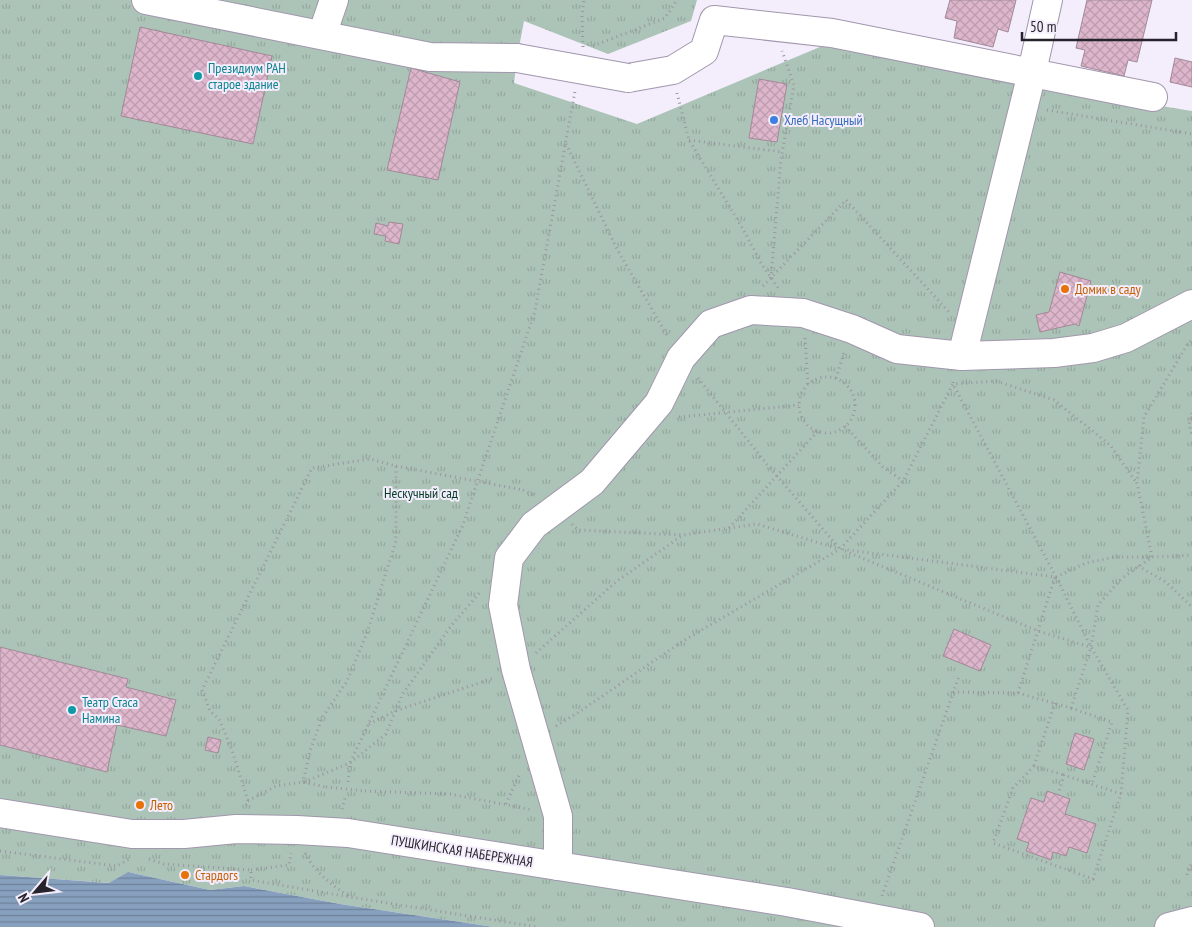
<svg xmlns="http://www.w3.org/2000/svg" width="1192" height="927" font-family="'PT Sans Narrow',sans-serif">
	<defs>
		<pattern id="park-tufts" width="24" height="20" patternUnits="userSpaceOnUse" patternTransform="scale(1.25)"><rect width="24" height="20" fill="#acc4b7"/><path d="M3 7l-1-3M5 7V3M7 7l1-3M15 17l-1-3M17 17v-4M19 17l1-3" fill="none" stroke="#94a89e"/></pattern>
		<pattern id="water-rules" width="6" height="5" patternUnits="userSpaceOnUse" patternTransform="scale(1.25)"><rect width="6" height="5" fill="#87a0be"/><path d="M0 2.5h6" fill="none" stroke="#6e829b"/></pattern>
		<pattern id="building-cross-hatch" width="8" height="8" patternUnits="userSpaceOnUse" patternTransform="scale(1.25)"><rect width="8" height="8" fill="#ddb6cc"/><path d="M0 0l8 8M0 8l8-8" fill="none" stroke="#be9caf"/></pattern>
	</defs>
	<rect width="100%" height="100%" fill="#f4edfb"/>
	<!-- park -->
	<path fill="url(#park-tufts)" d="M 0,0 L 697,0 L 691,21 L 608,54 L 524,21 L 517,58 L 514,83 L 637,124 L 827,44 L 1039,86 L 1192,111 L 1192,927 L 494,927 L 340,904 L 244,886 L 210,890 L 128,872 L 110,883 L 0,875 Z"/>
	<!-- water -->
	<path fill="url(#water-rules)" d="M 128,872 L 210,890 L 244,886 L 340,904 L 494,927 L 0,927 L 0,875 L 109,883 Z"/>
	<!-- building -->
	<g fill="url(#building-cross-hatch)" stroke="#a18997">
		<path d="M 950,0 L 1016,0 L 1008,32 L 998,29 L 993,47 L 954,38 L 957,21 L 945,18 Z"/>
		<path d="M 1087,0 L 1152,0 L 1137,62 L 1128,60 L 1124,76 L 1081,66 L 1085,50 L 1076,48 Z"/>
		<path d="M 140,27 L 272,56 L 253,144 L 121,116 Z"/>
		<path d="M 1175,58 L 1192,62 L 1192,87 L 1170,82 Z"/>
		<path d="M 411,68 L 460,82 L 438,180 L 387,170 Z"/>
		<path d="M 759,79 L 787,84 L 777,142 L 749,138 Z"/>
		<path d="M 389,222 L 403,224 L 399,244 L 385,241 L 386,236 L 374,234 L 376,223 L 388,226 Z"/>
		<path d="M 1060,272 L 1091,281 L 1079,326 L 1075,324 L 1040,332 L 1036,315 L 1049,312 Z"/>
		<path d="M 954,629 L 991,645 L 980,671 L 943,656 Z"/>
		<path d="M 0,647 L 128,679 L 126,687 L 176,700 L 166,736 L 117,725 L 107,772 L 0,745 Z"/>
		<path d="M 1075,733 L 1094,739 L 1084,770 L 1066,764 Z"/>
		<path d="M 208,737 L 221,740 L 218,753 L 205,750 Z"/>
		<path d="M 1047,791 L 1070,799 L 1065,814 L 1096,824 L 1087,853 L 1069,847 L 1066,856 L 1053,852 L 1051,860 L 1026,851 L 1029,843 L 1017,839 L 1031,798 L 1044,802 Z"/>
	</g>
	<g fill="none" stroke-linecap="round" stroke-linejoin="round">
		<!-- minor casing -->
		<g stroke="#a196ad" stroke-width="30">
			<g id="minor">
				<path d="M 146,0 L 430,57 L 517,58"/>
				<path d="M 322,35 L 334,0"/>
				<path d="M 628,78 L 673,70 L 704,51 L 714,20 L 832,33 L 1153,97"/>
				<path d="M 962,356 L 1029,85 L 1048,0"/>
				<path d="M 0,813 L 132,834 L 184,834 L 236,829 L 297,830 L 348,833 L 787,902 L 920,927"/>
				<path d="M 558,866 L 558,816 L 516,670 L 503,605 L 509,558 L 534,525 L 592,482 L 659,403 L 681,358 L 711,324 L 751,310 L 803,313 L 852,329 L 897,349 L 962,356 L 1054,353 L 1093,348 L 1126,338 L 1192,304"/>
				<path d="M 1169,927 L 1192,921"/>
			</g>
		</g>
		<!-- path -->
		<g stroke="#9b95a1" stroke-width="3" stroke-dasharray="1 4" stroke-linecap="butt">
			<path d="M 593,46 L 665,18 L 677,0"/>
			<path d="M 583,47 L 582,16 L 584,0"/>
			<path d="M 677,93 L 689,140 L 743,229 L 761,263 L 778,288"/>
			<path d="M 1047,110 L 1192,134"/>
			<path d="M 689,140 L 782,152"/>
			<path d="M 566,144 L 617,249 L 668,337"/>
			<path d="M 771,278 L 781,159 L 794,85 L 782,51"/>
			<path d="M 763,286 L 846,200 L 949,312"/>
			<path d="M 805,338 L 808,384"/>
			<circle cx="827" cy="405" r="28"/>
			<path d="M 698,378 L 770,468 L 840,549 L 1056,577 L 1086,563 L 1115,557 L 1152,557 L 1137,483 L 1144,417 L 1187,345 L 1192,340"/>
			<path d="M 836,378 L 845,350"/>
			<path d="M 953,382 L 953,384 L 1056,577 L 1091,647 L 1128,710 L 1121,794 L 1093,879 L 993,843 L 1013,788 L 1034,766"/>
			<path d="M 1192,413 L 1189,424 L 1192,435"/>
			<path d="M 679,417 L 799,405"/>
			<path d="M 845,426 L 883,467 L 903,481"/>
			<path d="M 523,490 L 534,495"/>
			<path d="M 572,524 L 578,530 L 683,535 L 757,524 L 839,549"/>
			<path d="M 729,528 L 818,431"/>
			<path d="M 845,551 L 1038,631 L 1090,647"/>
			<path d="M 1138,566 L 1166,582 L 1192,607"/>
			<path d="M 536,653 L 617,581 L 683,535"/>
			<path d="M 953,692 L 1018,693 L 1071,708 L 1091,647 L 1098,605 L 1121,579 L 1152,557 L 1192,555"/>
			<path d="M 1018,693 L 1055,577"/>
			<path d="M 1055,703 L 1034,766 L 1064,775"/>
			<path d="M 1071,708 L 1112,722 L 1092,784"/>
			<path d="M 369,724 L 395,711 L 494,678"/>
			<path d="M 556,726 L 579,712 L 683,641 L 840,549 L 903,481 L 953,384 L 996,381 L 1054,400 L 1110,445 L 1136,482"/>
			<path d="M 304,782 L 350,763 L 386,734 L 402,695 L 451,626 L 481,591"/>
			<path d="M 348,782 L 350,763 L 462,527 L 535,311 L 575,91"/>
			<path d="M 365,791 L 450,794 L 533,810"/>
			<path d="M 1058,795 L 1064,775 L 1121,794"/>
			<path d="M 248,801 L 276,786 L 303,782 L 326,787"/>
			<path d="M 506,804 L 520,773"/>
			<path d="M 246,805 L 248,801 L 232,750 L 219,719 L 210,711 L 202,690 L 312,468 L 370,459 L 396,466 L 396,541 L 367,633 L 347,681 L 322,718 L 310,751 L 303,782"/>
			<path d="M 342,809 L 345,798"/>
			<path d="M 0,851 L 117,866 L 129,859"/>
			<path d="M 305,853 C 315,873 330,883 348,896"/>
			<path d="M 149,859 L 164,864 L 251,870 L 251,880 L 350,897 L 537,927"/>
			<path d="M 251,870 L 289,865 L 291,853"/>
			<path d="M 1187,875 L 1192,861"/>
			<path d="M 882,896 L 959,676"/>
		</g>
		<!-- minor -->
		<use href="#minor" stroke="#fff" stroke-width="28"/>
		<!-- minor-bridge casing -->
		<g stroke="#a196ad" stroke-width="30" stroke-linecap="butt">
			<path id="minor-bridge" d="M 517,58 L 628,78"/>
		</g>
		<!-- path-bridge -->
		<g stroke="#9b95a1" stroke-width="3" stroke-dasharray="1 4" stroke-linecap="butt">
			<path d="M 396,466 L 523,490"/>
			<path d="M 326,787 L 365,791"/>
		</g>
		<!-- minor-bridge -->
		<use href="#minor-bridge" stroke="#fff" stroke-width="28"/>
	</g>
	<!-- markers -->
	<g fill="#0f9aa8" stroke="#f4edfb" stroke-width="2">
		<circle cx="198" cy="76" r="5"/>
		<circle cx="72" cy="710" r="5"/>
	</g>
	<circle fill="#3f7fe0" stroke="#f4edfb" stroke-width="2" cx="774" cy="120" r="5"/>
	<g fill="#e8710a" stroke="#f4edfb" stroke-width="2">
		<circle cx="1065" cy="289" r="5"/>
		<circle cx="140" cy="805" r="5"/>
		<circle cx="185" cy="875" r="5"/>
	</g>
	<g text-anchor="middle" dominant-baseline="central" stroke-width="4" stroke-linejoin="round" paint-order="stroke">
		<!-- culture labels -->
		<g font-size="14" fill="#0d838f" stroke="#f4edfb" text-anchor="start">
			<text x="208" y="68">Президиум РАН<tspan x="208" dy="16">старое здание</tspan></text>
			<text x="82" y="702">Театр Стаса<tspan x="82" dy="16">Намина</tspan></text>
		</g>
		<!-- shop labels -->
		<g font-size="14" fill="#366cbe" stroke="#f4edfb" text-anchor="start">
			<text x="784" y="120">Хлеб Насущный</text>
		</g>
		<!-- food labels -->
		<g font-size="14" fill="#c56008" stroke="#f4edfb" text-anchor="start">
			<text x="1075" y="289">Домик в саду</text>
			<text x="150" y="805">Лето</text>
			<text x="195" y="875">Стардогs</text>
		</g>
		<!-- park labels -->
		<g font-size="14" fill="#003925" stroke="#f4edfb">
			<text x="421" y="493">Нескучный сад</text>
		</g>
		<!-- street labels -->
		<g font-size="14" fill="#27232c" stroke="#f4edfb">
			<text transform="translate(462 851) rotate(9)">ПУШКИНСКАЯ НАБЕРЕЖНАЯ</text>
		</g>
	</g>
	<!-- north arrow -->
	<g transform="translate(35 892) rotate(242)" stroke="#f4edfb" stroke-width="4" paint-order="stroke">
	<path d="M0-4L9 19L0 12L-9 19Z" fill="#27232c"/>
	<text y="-8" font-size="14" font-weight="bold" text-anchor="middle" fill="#27232c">N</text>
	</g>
	<!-- scale -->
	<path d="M1022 32v8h154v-8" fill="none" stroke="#27232c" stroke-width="2.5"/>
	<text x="1030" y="32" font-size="15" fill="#27232c" stroke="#f4edfb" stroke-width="4" paint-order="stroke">50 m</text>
</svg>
